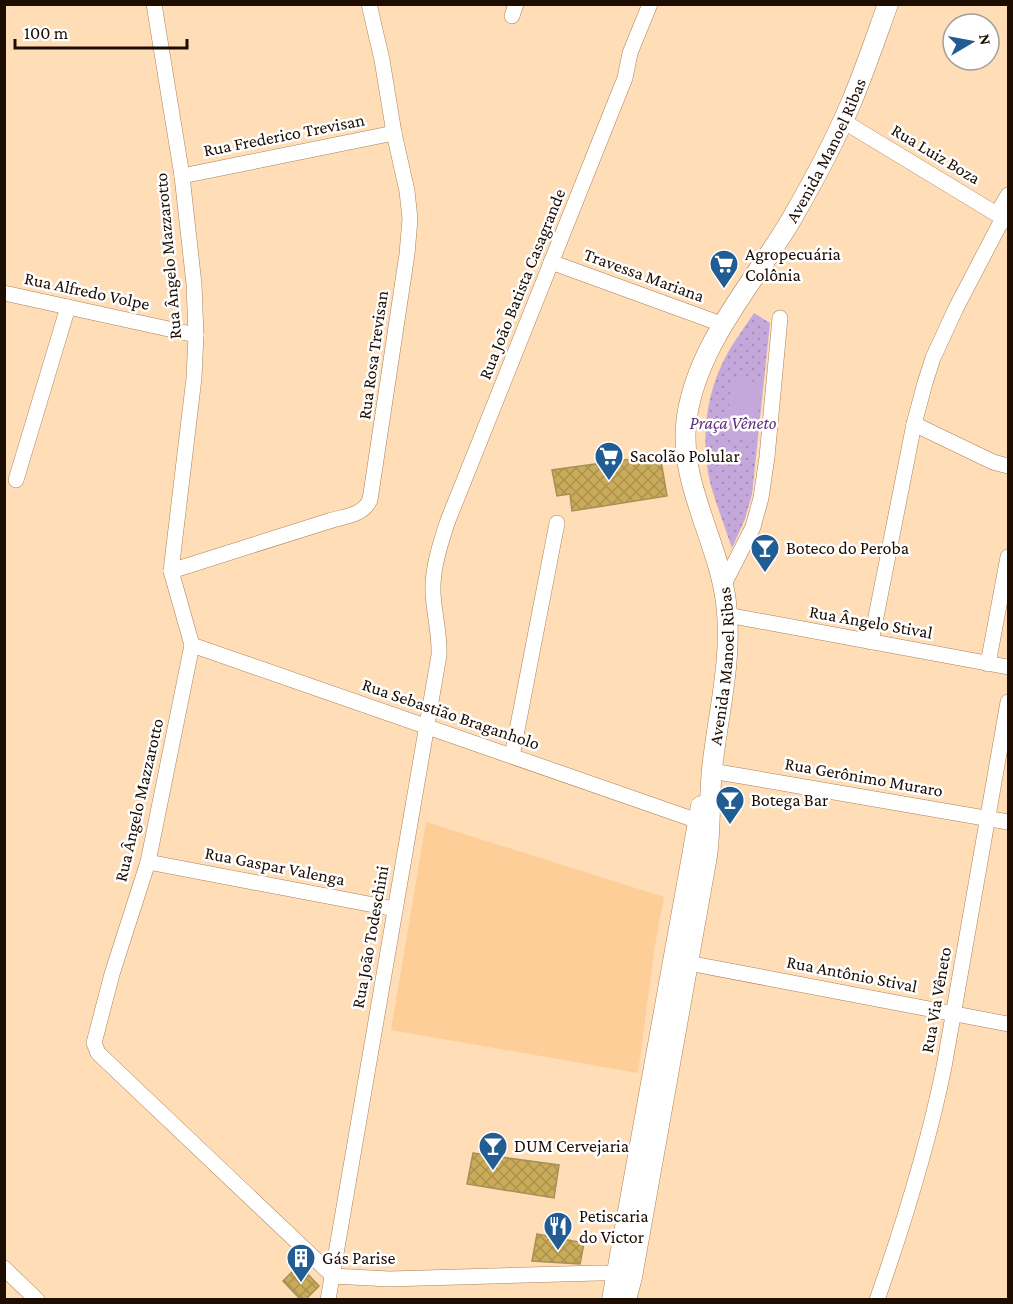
<svg xmlns="http://www.w3.org/2000/svg" width="1013" height="1304" font-family="'Crimson Pro',serif">
	<defs>
		<pattern id="grass-dots" width="8" height="8" patternUnits="userSpaceOnUse" patternTransform="scale(1.5)"><rect width="8" height="8" fill="#c4a8db"/><path d="M2 2h.1M6 6h.1" fill="none" stroke="#a88fba" stroke-width="1.8" stroke-linecap="round"/></pattern>
		<pattern id="building-cross-hatch" width="8" height="8" patternUnits="userSpaceOnUse" patternTransform="scale(1.5)"><rect width="8" height="8" fill="#c9ab5a"/><path d="M0 0l8 8M0 8l8-8" fill="none" stroke="#ac924c"/></pattern>
	</defs>
	<rect width="100%" height="100%" fill="#ffddb7"/>
	<!-- built -->
	<path fill="#fdce97" d="M 426,822 L 664,897 L 655,945 L 638,1073 L 391,1030 Z"/>
	<!-- grass -->
	<path fill="url(#grass-dots)" d="M 754,313 L 770,323 L 752,494 L 745,519 L 732,548 C 725,527 717,507 711,486 C 700,444 705,395 726,356 C 734,341 745,327 754,313 Z"/>
	<!-- pitch -->
	<path fill="#c4a8db" d="M 732,379 L 762,383 L 755,441 L 725,437 Z"/>
	<!-- building -->
	<g fill="url(#building-cross-hatch)" stroke="#a59058" stroke-width="1.5">
		<path d="M 660,455 L 667,496 L 572,511 L 570,494 L 557,496 L 552,470 Z"/>
		<path d="M 473,1153 L 559,1165 L 554,1198 L 467,1184 Z"/>
		<path d="M 537,1234 L 584,1243 L 580,1264 L 532,1261 Z"/>
		<path d="M 299,1265 L 319,1286 L 306,1299 L 300,1299 L 283,1281 Z"/>
	</g>
	<g fill="none" stroke-linecap="round" stroke-linejoin="round">
		<!-- minor casing -->
		<g stroke="#aa8255" stroke-width="16">
			<g id="minor">
				<path d="M 154,4 L 182,176 L 194,284 L 196,335 L 194,378 L 171,571 L 192,645 L 148,862 L 112,974 L 94,1043 L 98,1053 L 333,1276 L 389,1279 L 598,1273 L 617,1273 L 626,1275"/>
				<path d="M 512,16 L 516,4"/>
				<path d="M 843,121 L 1008,221"/>
				<path d="M 182,176 L 394,133"/>
				<path d="M 997,214 L 1008,195"/>
				<path d="M 551,262 L 724,325"/>
				<path d="M 4,293 L 196,335"/>
				<path d="M 914,424 L 993,462 L 1008,466"/>
				<path d="M 16,480 L 68,307"/>
				<path d="M 171,571 L 329,521 C 345,516 362,516 370,500 L 407,254 L 410,219 L 407,191 L 394,133 L 382,60 L 369,4"/>
				<path d="M 723,586 L 753,527 L 761,498 L 767,457 L 780,318"/>
				<path d="M 727,615 L 1008,667"/>
				<path d="M 871,642 L 914,424 L 925,383 L 933,358 L 956,308 L 1003,218"/>
				<path d="M 192,645 L 698,821"/>
				<path d="M 988,664 L 1008,557"/>
				<path d="M 512,756 L 557,523"/>
				<path d="M 712,771 L 1008,822"/>
				<path d="M 148,862 L 395,909"/>
				<path d="M 688,963 L 1008,1024"/>
				<path d="M 4,1268 L 37,1300"/>
				<path d="M 328,1300 L 439,655 C 440,634 434,614 433,593 C 432,569 440,545 447,523 L 625,78 L 630,53 L 650,4"/>
				<path d="M 877,1300 C 904,1223 928,1146 944,1067 L 1008,702"/>
			</g>
		</g>
		<!-- major casing -->
		<g stroke="#aa8255" stroke-width="21">
			<g id="major">
				<path d="M 612,1300 L 701,806"/>
				<path id="s1" d="M 626,1300 L 632,1277 L 707,856 C 711,827 709,798 712,769 C 718,713 733,659 726,602 C 718,539 677,481 687,416 C 699,341 754,283 791,220 C 813,182 834,143 851,103 C 865,70 876,37 888,4"/>
			</g>
		</g>
		<!-- minor -->
		<use href="#minor" stroke="#fff" stroke-width="15"/>
		<!-- major -->
		<use href="#major" stroke="#fff" stroke-width="20"/>
	</g>
	<!-- icons -->
	<defs>
		<g id="supermarket-pin" transform="scale(1.5)"><path d="M0 17L-7.5 6A9.5 9.5 0 1 1 7.5 6Z" fill="#215c93" stroke="#fff"/><path d="M-6-5.5h2.5l.6 2H6L4.5 2H-2.5L-4.4-4H-6ZM-1.5 3.2a1.3 1.3 0 1 0 .1 0ZM3 3.2a1.3 1.3 0 1 0 .1 0Z" fill="#fff"/></g>
		<g id="bar-pin" transform="scale(1.5)"><path d="M0 17L-7.5 6A9.5 9.5 0 1 1 7.5 6Z" fill="#215c93" stroke="#fff"/><path d="M-6-5H6L.8 .8V4.5H3.5V6h-7V4.5H-.8V.8Z" fill="#fff"/></g>
		<g id="restaurant-pin" transform="scale(1.5)"><path d="M0 17L-7.5 6A9.5 9.5 0 1 1 7.5 6Z" fill="#215c93" stroke="#fff"/><path d="M-5-6h1v4h1v-4h1v4h1v-4h1v5L-1.5 .5V6h-2V.5L-5-1ZM5-6V6H3V1.5H1.5Q1.5-4 5-6Z" fill="#fff"/></g>
		<g id="building-pin" transform="scale(1.5)"><path d="M0 17L-7.5 6A9.5 9.5 0 1 1 7.5 6Z" fill="#215c93" stroke="#fff"/><path d="M-4-6H4V6H1V3H-1V6H-4ZM-2.5-4.3h1.7v1.8h-1.7ZM.8-4.3h1.7v1.8H.8ZM-2.5-1h1.7V.8h-1.7ZM.8-1h1.7V.8H.8Z" fill="#fff"/></g>
	</defs>
	<g fill-rule="evenodd">
		<use href="#supermarket-pin" x="724" y="264"/>
		<use href="#supermarket-pin" x="609" y="456"/>
		<use href="#bar-pin" x="765" y="548"/>
		<use href="#bar-pin" x="730" y="800"/>
		<use href="#bar-pin" x="493" y="1146"/>
		<use href="#restaurant-pin" x="558" y="1226"/>
		<use href="#building-pin" x="301" y="1258"/>
	</g>
	<g text-anchor="middle" dominant-baseline="central" stroke-width="5" stroke-linejoin="round" paint-order="stroke">
		<!-- street labels -->
		<g font-size="18" fill="#1c0d00" stroke="#fff">
			<text transform="translate(284 135) rotate(-11)">Rua Frederico Trevisan</text>
			<text stroke="none"><textPath href="#s1" startOffset="1200">Avenida Manoel Ribas</textPath></text>
			<text transform="translate(936 154) rotate(31)">Rua Luiz Boza</text>
			<text transform="translate(168 256) rotate(-95)">Rua Ângelo Mazzarotto</text>
			<text transform="translate(644 275) rotate(20)">Travessa Mariana</text>
			<text transform="translate(522 284) rotate(-68)">Rua João Batista Casagrande</text>
			<text transform="translate(87 291) rotate(12)">Rua Alfredo Volpe</text>
			<text transform="translate(373 355) rotate(-82)">Rua Rosa Trevisan</text>
			<text transform="translate(871 622) rotate(10)">Rua Ângelo Stival</text>
			<text stroke="none"><textPath href="#s1" startOffset="642">Avenida Manoel Ribas</textPath></text>
			<text transform="translate(451 714) rotate(19)">Rua Sebastião Braganholo</text>
			<text transform="translate(864 777) rotate(10)">Rua Gerônimo Muraro</text>
			<text transform="translate(139 800) rotate(-77)">Rua Ângelo Mazzarotto</text>
			<text transform="translate(275 866) rotate(11)">Rua Gaspar Valenga</text>
			<text transform="translate(370 937) rotate(-80)">Rua João Todeschini</text>
			<text transform="translate(852 974) rotate(11)">Rua Antônio Stival</text>
			<text transform="translate(936 1000) rotate(-80)">Rua Via Vêneto</text>
		</g>
		<!-- poi labels -->
		<g font-size="18" fill="#1c0d00" stroke="#fff" text-anchor="start">
			<text x="745" y="254">Agropecuária<tspan x="745" dy="21">Colônia</tspan></text>
			<text x="630" y="456">Sacolão Polular</text>
			<text x="786" y="548">Boteco do Peroba</text>
			<text x="751" y="800">Botega Bar</text>
			<text x="514" y="1146">DUM Cervejaria</text>
			<text x="579" y="1216">Petiscaria<tspan x="579" dy="21">do Victor</tspan></text>
			<text x="322" y="1258">Gás Parise</text>
		</g>
		<!-- park labels -->
		<g font-size="18" font-style="italic" fill="#602f80" stroke="#fff">
			<text x="733" y="423">Praça Vêneto</text>
		</g>
	</g>
	<!-- border -->
	<rect width="1013" height="1304" fill="none" stroke="#1c0d00" stroke-width="12"/>
	<!-- north arrow -->
	<g transform="translate(971 42) rotate(80)"><circle r="28" fill="#ffffff" stroke="#a49e99" stroke-width="1.5"/>
	<path d="M0-4.5L10 22L0 15L-10 22Z" fill="#215c93"/>
	<text y="-9" font-size="16" font-weight="bold" text-anchor="middle" fill="#1c0d00">N</text>
	</g>
	<!-- scale -->
	<path d="M15 39v9h172v-9" fill="none" stroke="#1c0d00" stroke-width="3"/>
	<text x="24" y="39" font-size="18" fill="#1c0d00" stroke="#ffffff" stroke-width="4.5" paint-order="stroke">100 m</text>
</svg>
